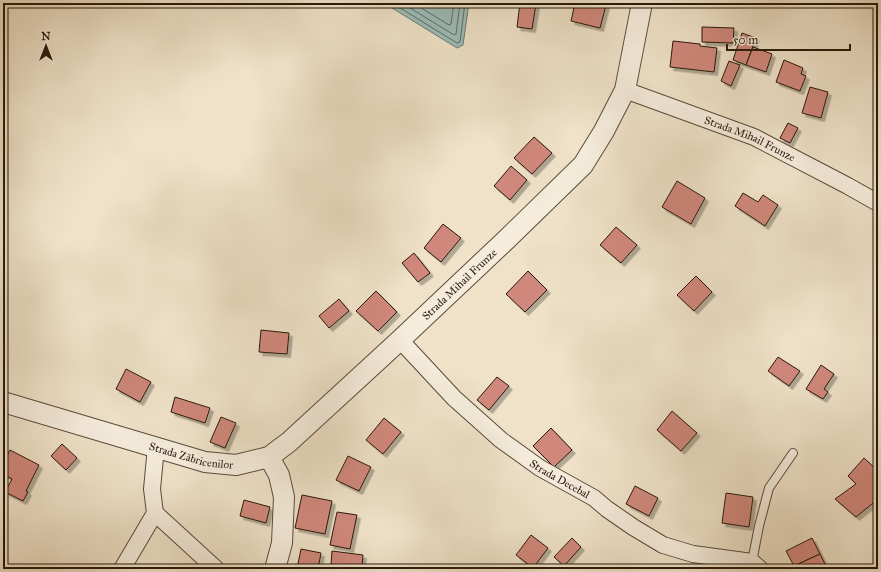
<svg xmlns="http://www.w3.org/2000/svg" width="881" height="572" font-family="'IM FELL Great Primer',serif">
	<defs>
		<filter id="shadow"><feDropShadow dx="3.5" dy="3.5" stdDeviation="0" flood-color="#0004"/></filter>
	</defs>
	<rect width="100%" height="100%" fill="#efe2c9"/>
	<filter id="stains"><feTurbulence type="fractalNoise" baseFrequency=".005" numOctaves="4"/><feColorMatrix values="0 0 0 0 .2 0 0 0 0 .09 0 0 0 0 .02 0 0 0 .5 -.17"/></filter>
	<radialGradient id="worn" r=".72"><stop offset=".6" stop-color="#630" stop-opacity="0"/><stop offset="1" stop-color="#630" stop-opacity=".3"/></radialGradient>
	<!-- water -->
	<path fill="#9abdb9" stroke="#6c7b73" d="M 384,3 L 469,3 L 463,45 L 457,48 Z"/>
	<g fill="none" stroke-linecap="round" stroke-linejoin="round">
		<!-- shore -->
		<g stroke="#616b62" stroke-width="1">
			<path d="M 392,3 L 457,43 L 460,42 L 465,3"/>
			<path d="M 402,3 L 454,35 L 456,34 L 460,3"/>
			<path d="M 413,3 L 449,25 L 451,24 L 454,3"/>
		</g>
	</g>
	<!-- building -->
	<g fill="#d0887c" stroke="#28190b" filter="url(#shadow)">
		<path d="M 520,3 L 536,4 L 532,29 L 517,27 Z"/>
		<path d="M 575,3 L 597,3 L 606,5 L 600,28 L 571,21 Z"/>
		<path d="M 702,27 L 734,28 L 733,43 L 702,42 Z"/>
		<path d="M 742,33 L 756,38 L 746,65 L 733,60 Z"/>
		<path d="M 673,41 L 700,44 L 700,46 L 717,48 L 714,72 L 670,67 Z"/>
		<path d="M 753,47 L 772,54 L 766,72 L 746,65 Z"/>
		<path d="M 784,60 L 803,68 L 801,74 L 806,76 L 800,91 L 776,82 Z"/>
		<path d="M 729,61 L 740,65 L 731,86 L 721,81 Z"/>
		<path d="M 810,87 L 828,92 L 821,118 L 802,113 Z"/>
		<path d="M 788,123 L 798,128 L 790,143 L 780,138 Z"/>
		<path d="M 534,137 L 552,153 L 532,174 L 514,158 Z"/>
		<path d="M 511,166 L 527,180 L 510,200 L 494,186 Z"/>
		<path d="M 677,181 L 705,198 L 691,224 L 662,207 Z"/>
		<path d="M 743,193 L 758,202 L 763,195 L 778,205 L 765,226 L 735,206 Z"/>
		<path d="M 443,224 L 461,238 L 441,262 L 424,248 Z"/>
		<path d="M 616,227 L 637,245 L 621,263 L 600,245 Z"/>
		<path d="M 414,253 L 430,273 L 418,282 L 402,263 Z"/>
		<path d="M 528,271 L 547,290 L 525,312 L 506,294 Z"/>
		<path d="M 696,276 L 712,292 L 694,311 L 677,295 Z"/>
		<path d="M 376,291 L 397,312 L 378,331 L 356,311 Z"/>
		<path d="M 339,299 L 349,311 L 329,328 L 319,316 Z"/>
		<path d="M 261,330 L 289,333 L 287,354 L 259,352 Z"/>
		<path d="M 778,357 L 800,371 L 789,386 L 768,371 Z"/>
		<path d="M 821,365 L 834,374 L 824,389 L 828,392 L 823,399 L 806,389 Z"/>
		<path d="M 126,369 L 151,382 L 140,402 L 116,389 Z"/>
		<path d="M 497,377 L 509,386 L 489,410 L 477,400 Z"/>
		<path d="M 175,397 L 210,408 L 205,423 L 171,412 Z"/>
		<path d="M 672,411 L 697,433 L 681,451 L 657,430 Z"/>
		<path d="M 221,417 L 236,423 L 225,448 L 210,442 Z"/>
		<path d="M 384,418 L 401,432 L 383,454 L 366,440 Z"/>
		<path d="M 551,428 L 572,450 L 554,467 L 533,446 Z"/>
		<path d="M 62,444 L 77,458 L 66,470 L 51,456 Z"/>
		<path d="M 10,450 L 39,465 L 26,491 L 28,492 L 23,501 L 5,492 L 12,479 L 3,474 L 3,463 Z"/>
		<path d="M 348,456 L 371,467 L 359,491 L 336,480 Z"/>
		<path d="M 864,458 L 878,471 L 878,499 L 856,517 L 835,499 L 856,484 L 848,476 Z"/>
		<path d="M 635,486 L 658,498 L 649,516 L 626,504 Z"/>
		<path d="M 726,493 L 753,497 L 749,527 L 722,523 Z"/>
		<path d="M 302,495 L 332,501 L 325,534 L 295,528 Z"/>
		<path d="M 244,500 L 270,507 L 266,523 L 240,516 Z"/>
		<path d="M 337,512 L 357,515 L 350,549 L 330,545 Z"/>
		<path d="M 531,535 L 548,548 L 533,568 L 516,555 Z"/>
		<path d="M 572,538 L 581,547 L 564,566 L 554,557 Z"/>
		<path d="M 812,538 L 820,554 L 794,566 L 786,551 Z"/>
		<path d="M 301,549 L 321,553 L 318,569 L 297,569 Z"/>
		<path d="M 332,551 L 363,555 L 362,568 L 331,564 Z"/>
		<path d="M 820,554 L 827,568 L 824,569 L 796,569 L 794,566 Z"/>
	</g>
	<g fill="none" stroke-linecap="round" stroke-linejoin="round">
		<!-- service casing -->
		<g stroke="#5a4b3a" stroke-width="10">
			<path id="service" d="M 752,562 L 759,526 L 769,488 L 793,453"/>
		</g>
		<!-- minor casing -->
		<g stroke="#5a4b3a" stroke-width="18">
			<g id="minor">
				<path id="s1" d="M 625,90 L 754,137 L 848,186 L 878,203"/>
				<path id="s2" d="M 400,340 L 454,398 L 501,440 L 540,468 L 594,498 L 607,509 L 633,527 L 663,545 L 693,554 L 752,562 L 760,569"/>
				<path d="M 155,513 L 216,569"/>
				<path d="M 122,569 L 155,513 L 152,489 L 156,447"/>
			</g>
		</g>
		<!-- tertiary casing -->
		<g stroke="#5a4b3a" stroke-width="22">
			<g id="tertiary">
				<path id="s3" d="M 3,402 L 205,462 L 236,465 L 269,457 L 289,442 L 400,340 L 507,239 L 583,165 L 604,131 L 625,90 L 642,3"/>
				<path d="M 269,457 L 279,475 L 284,497 L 282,543 L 275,569"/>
			</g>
		</g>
		<!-- service -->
		<use href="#service" stroke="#f5ecdc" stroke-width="8"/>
		<!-- minor -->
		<use href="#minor" stroke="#f5ecdc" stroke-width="16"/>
		<!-- tertiary -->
		<use href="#tertiary" stroke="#f5ecdc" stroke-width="20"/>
	</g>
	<g text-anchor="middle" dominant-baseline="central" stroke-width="4" stroke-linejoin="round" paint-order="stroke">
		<!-- street labels -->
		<g font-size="11" fill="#28190b" stroke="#f5ecdc">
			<text stroke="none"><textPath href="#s1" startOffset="134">Strada Mihail Frunze</textPath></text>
			<text stroke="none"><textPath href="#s3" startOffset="533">Strada Mihail Frunze</textPath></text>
			<text stroke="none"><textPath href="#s3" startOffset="196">Strada Zăbricenilor</textPath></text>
			<text stroke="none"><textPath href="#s2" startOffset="213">Strada Decebal</textPath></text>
		</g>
	</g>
	<!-- margin -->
	<rect width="881" height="572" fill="none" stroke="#efe2c9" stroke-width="16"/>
	<rect x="4" y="4" width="873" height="564" fill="none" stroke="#28190b" stroke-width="2"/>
	<rect x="8" y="8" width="865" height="556" fill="none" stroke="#28190b"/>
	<!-- north arrow -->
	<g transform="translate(46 46)" stroke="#f5ecdc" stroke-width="3" paint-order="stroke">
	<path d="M0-3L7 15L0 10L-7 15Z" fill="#28190b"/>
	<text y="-6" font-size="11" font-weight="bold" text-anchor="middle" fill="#28190b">N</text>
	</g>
	<!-- scale -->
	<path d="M727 44v6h123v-6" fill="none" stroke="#28190b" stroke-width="2"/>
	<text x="733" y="44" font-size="12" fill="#28190b" stroke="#f5ecdc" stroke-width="3" paint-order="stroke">50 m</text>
	<rect width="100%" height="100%" filter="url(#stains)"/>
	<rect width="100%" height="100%" fill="url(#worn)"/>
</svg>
